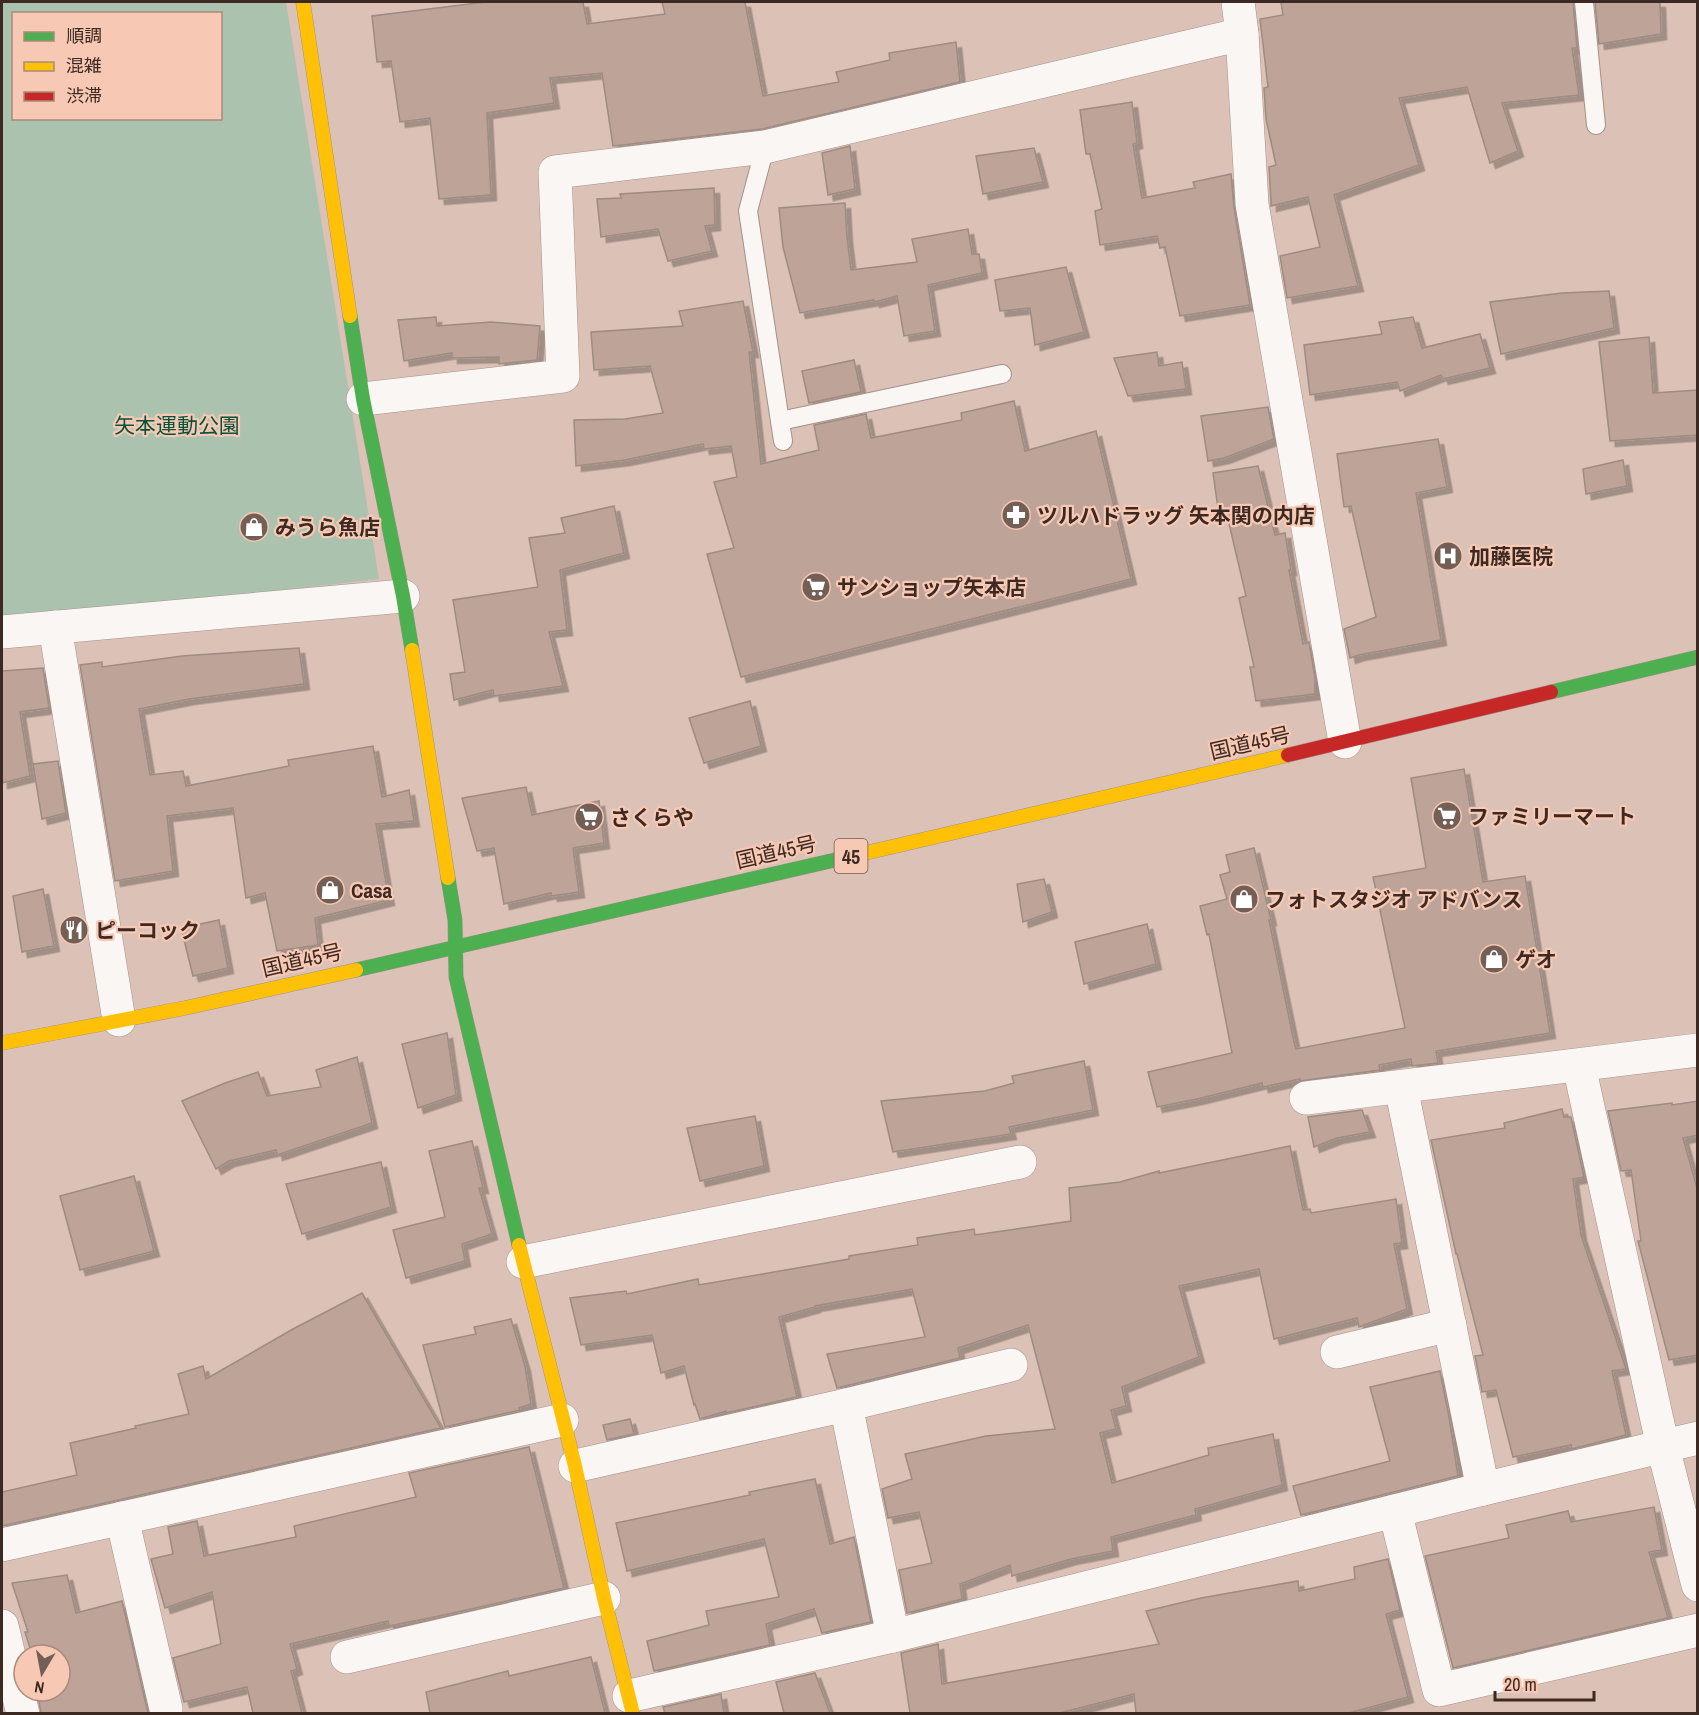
<svg xmlns="http://www.w3.org/2000/svg" width="1699" height="1715" font-family="'Archivo Narrow','Noto Sans JP',sans-serif">
	<defs>
		<filter id="shadow"><feDropShadow dx="5.5" dy="5.5" stdDeviation="0" flood-color="#0004"/></filter>
	</defs>
	<rect width="100%" height="100%" fill="#dbc1b6"/>
	<!-- green -->
	<path fill="#abc3ae" fill-rule="evenodd" d="M 2,2 L 286,2 L 379,579 L 2,622 ZM 14,14 L 220,14 L 220,118 L 14,118 Z"/>
	<!-- building -->
	<g fill="#bda398" stroke="#9e8b82" stroke-width="1.5" filter="url(#shadow)">
		<path d="M 486,2 L 583,2 L 587,24 L 665,14 L 662,2 L 745,2 L 763,96 L 839,82 L 836,72 L 890,60 L 889,53 L 956,42 L 960,82 L 762,129 L 613,146 L 602,73 L 550,78 L 554,103 L 487,113 L 491,195 L 439,199 L 430,118 L 400,122 L 391,61 L 377,62 L 372,16 Z"/>
		<path d="M 1281,2 L 1573,2 L 1577,48 L 1572,48 L 1579,95 L 1502,103 L 1518,151 L 1490,163 L 1467,87 L 1399,98 L 1419,165 L 1334,195 L 1358,286 L 1287,298 L 1280,256 L 1320,247 L 1308,197 L 1271,206 L 1271,202 L 1269,167 L 1276,165 L 1266,119 L 1264,88 L 1268,87 L 1260,19 L 1283,15 Z"/>
		<path d="M 1595,2 L 1660,2 L 1661,34 L 1599,44 Z"/>
		<path d="M 1132,102 L 1137,143 L 1133,144 L 1142,198 L 1195,188 L 1193,182 L 1231,174 L 1234,207 L 1250,305 L 1180,316 L 1165,247 L 1160,248 L 1157,236 L 1100,245 L 1095,211 L 1102,209 L 1090,154 L 1086,154 L 1080,110 Z"/>
		<path d="M 850,146 L 855,189 L 828,195 L 822,153 Z"/>
		<path d="M 1034,148 L 1043,182 L 983,194 L 976,156 Z"/>
		<path d="M 714,188 L 715,225 L 705,226 L 712,251 L 668,261 L 658,229 L 601,237 L 597,199 L 621,198 L 620,194 Z"/>
		<path d="M 845,203 L 847,237 L 851,270 L 917,262 L 912,239 L 968,229 L 972,254 L 979,254 L 982,273 L 928,285 L 935,331 L 904,336 L 897,296 L 874,302 L 874,300 L 800,313 L 783,247 L 779,208 Z"/>
		<path d="M 1066,267 L 1084,332 L 1035,345 L 1030,308 L 1000,311 L 995,280 Z"/>
		<path d="M 1609,291 L 1614,328 L 1501,354 L 1490,302 L 1562,293 Z"/>
		<path d="M 743,301 L 753,352 L 749,352 L 761,464 L 819,450 L 814,425 L 866,414 L 871,438 L 962,420 L 961,413 L 1014,401 L 1025,451 L 1096,431 L 1131,579 L 741,677 L 707,554 L 734,548 L 714,482 L 737,477 L 731,446 L 704,449 L 703,444 L 625,460 L 576,466 L 574,420 L 625,419 L 663,413 L 650,366 L 594,370 L 591,332 L 683,326 L 679,311 Z"/>
		<path d="M 436,317 L 437,326 L 491,322 L 540,326 L 537,360 L 499,364 L 499,357 L 452,358 L 452,353 L 404,361 L 398,320 Z"/>
		<path d="M 1413,317 L 1422,348 L 1480,334 L 1490,368 L 1443,379 L 1441,375 L 1400,391 L 1397,382 L 1310,395 L 1304,345 L 1382,334 L 1379,322 Z"/>
		<path d="M 1649,337 L 1653,393 L 1698,390 L 1698,435 L 1610,441 L 1599,342 Z"/>
		<path d="M 1157,352 L 1159,366 L 1182,362 L 1186,389 L 1128,396 L 1114,358 Z"/>
		<path d="M 854,360 L 861,392 L 809,403 L 802,371 Z"/>
		<path d="M 1268,407 L 1274,439 L 1224,458 L 1208,461 L 1201,416 Z"/>
		<path d="M 1438,439 L 1447,487 L 1416,493 L 1441,640 L 1359,655 L 1350,658 L 1344,629 L 1376,617 L 1351,506 L 1344,507 L 1337,454 Z"/>
		<path d="M 1623,460 L 1627,486 L 1586,494 L 1583,469 Z"/>
		<path d="M 1258,466 L 1275,535 L 1285,533 L 1291,570 L 1289,570 L 1303,644 L 1309,642 L 1315,677 L 1315,694 L 1256,701 L 1250,667 L 1254,667 L 1239,598 L 1246,596 L 1227,515 L 1219,516 L 1213,473 Z"/>
		<path d="M 614,506 L 624,553 L 560,570 L 567,630 L 549,632 L 563,686 L 494,696 L 493,690 L 454,700 L 450,674 L 465,672 L 453,600 L 538,587 L 529,538 L 565,533 L 561,518 Z"/>
		<path d="M 299,648 L 304,684 L 189,699 L 139,709 L 150,775 L 183,771 L 186,786 L 289,766 L 288,760 L 373,746 L 382,797 L 409,790 L 414,821 L 376,824 L 389,900 L 315,918 L 318,945 L 277,951 L 265,893 L 246,898 L 233,808 L 167,816 L 173,871 L 115,881 L 80,665 L 102,662 L 102,667 L 182,656 Z"/>
		<path d="M 43,668 L 49,708 L 20,712 L 30,776 L 2,783 L 2,671 Z"/>
		<path d="M 750,701 L 761,746 L 704,763 L 689,718 Z"/>
		<path d="M 58,761 L 66,813 L 42,819 L 33,764 Z"/>
		<path d="M 1464,769 L 1483,882 L 1525,876 L 1550,1033 L 1436,1051 L 1438,1063 L 1412,1066 L 1411,1059 L 1379,1065 L 1380,1070 L 1300,1081 L 1300,1079 L 1263,1087 L 1262,1083 L 1197,1099 L 1157,1107 L 1148,1072 L 1232,1053 L 1209,934 L 1207,935 L 1200,906 L 1227,899 L 1220,875 L 1230,872 L 1226,855 L 1254,848 L 1271,920 L 1269,920 L 1294,1042 L 1296,1049 L 1405,1028 L 1373,877 L 1426,868 L 1411,778 Z"/>
		<path d="M 526,787 L 532,815 L 599,801 L 604,843 L 573,848 L 579,892 L 552,896 L 551,893 L 504,904 L 494,848 L 477,851 L 462,798 Z"/>
		<path d="M 1044,879 L 1052,912 L 1023,922 L 1017,884 Z"/>
		<path d="M 43,889 L 54,946 L 22,952 L 13,896 Z"/>
		<path d="M 219,920 L 228,968 L 193,976 L 181,928 Z"/>
		<path d="M 1147,924 L 1156,964 L 1084,984 L 1075,942 Z"/>
		<path d="M 447,1033 L 456,1095 L 418,1108 L 402,1044 Z"/>
		<path d="M 357,1057 L 372,1123 L 277,1155 L 276,1150 L 229,1161 L 216,1169 L 182,1101 L 225,1083 L 258,1072 L 267,1096 L 321,1087 L 316,1070 Z"/>
		<path d="M 1084,1061 L 1093,1110 L 1009,1127 L 1011,1134 L 893,1152 L 881,1101 L 985,1091 L 1014,1083 L 1012,1076 Z"/>
		<path d="M 1698,1101 L 1698,1135 L 1683,1138 L 1698,1192 L 1698,1355 L 1669,1360 L 1638,1241 L 1641,1241 L 1631,1170 L 1621,1171 L 1608,1111 L 1672,1103 L 1672,1105 Z"/>
		<path d="M 1562,1109 L 1564,1117 L 1571,1117 L 1584,1177 L 1573,1179 L 1581,1235 L 1626,1369 L 1612,1371 L 1626,1435 L 1572,1449 L 1571,1445 L 1513,1457 L 1496,1390 L 1482,1392 L 1475,1356 L 1483,1355 L 1457,1254 L 1456,1254 L 1431,1140 L 1505,1128 L 1504,1123 Z"/>
		<path d="M 1362,1110 L 1370,1132 L 1337,1138 L 1314,1147 L 1308,1117 Z"/>
		<path d="M 755,1116 L 764,1166 L 700,1181 L 687,1128 Z"/>
		<path d="M 472,1141 L 483,1188 L 479,1188 L 492,1234 L 462,1244 L 465,1261 L 406,1278 L 393,1230 L 445,1217 L 429,1151 Z"/>
		<path d="M 1290,1146 L 1303,1210 L 1310,1209 L 1311,1213 L 1396,1199 L 1402,1243 L 1394,1244 L 1407,1309 L 1359,1327 L 1357,1318 L 1274,1339 L 1259,1269 L 1179,1286 L 1199,1357 L 1122,1387 L 1126,1406 L 1111,1410 L 1116,1429 L 1100,1433 L 1112,1483 L 1209,1455 L 1208,1448 L 1273,1434 L 1282,1485 L 1195,1509 L 1196,1515 L 1111,1537 L 1113,1551 L 1071,1559 L 1012,1576 L 1010,1565 L 960,1584 L 962,1599 L 907,1613 L 899,1570 L 932,1563 L 919,1512 L 888,1518 L 882,1489 L 912,1479 L 905,1454 L 986,1436 L 1055,1429 L 1028,1325 L 958,1348 L 960,1358 L 837,1388 L 827,1354 L 925,1337 L 912,1289 L 815,1306 L 815,1307 L 779,1317 L 797,1397 L 726,1413 L 726,1411 L 700,1419 L 695,1404 L 694,1405 L 684,1366 L 661,1373 L 652,1335 L 581,1345 L 570,1298 L 626,1291 L 627,1294 L 698,1279 L 699,1285 L 849,1259 L 849,1256 L 918,1245 L 917,1238 L 974,1229 L 975,1235 L 1071,1221 L 1069,1188 L 1120,1182 L 1159,1171 L 1159,1173 Z"/>
		<path d="M 381,1162 L 391,1207 L 302,1234 L 286,1184 Z"/>
		<path d="M 134,1176 L 154,1251 L 80,1270 L 60,1196 Z"/>
		<path d="M 362,1293 L 441,1428 L 2,1526 L 2,1492 L 77,1475 L 70,1443 L 136,1428 L 135,1426 L 189,1414 L 178,1374 L 203,1366 L 206,1379 L 293,1329 Z"/>
		<path d="M 511,1319 L 525,1366 L 531,1404 L 519,1408 L 520,1410 L 445,1427 L 423,1345 L 476,1334 L 474,1327 Z"/>
		<path d="M 1440,1371 L 1449,1417 L 1458,1476 L 1301,1515 L 1293,1486 L 1390,1461 L 1370,1387 Z"/>
		<path d="M 630,1419 L 634,1434 L 607,1440 L 603,1425 Z"/>
		<path d="M 529,1447 L 564,1588 L 444,1615 L 389,1626 L 388,1621 L 290,1644 L 297,1669 L 291,1671 L 302,1713 L 253,1713 L 247,1687 L 184,1702 L 173,1658 L 221,1644 L 212,1592 L 165,1608 L 151,1559 L 173,1554 L 168,1527 L 197,1521 L 204,1556 L 296,1537 L 294,1526 L 416,1497 L 409,1473 Z"/>
		<path d="M 815,1479 L 830,1544 L 854,1537 L 871,1622 L 822,1633 L 814,1609 L 766,1624 L 770,1645 L 654,1671 L 647,1641 L 709,1625 L 706,1611 L 779,1597 L 764,1539 L 627,1571 L 616,1523 L 750,1495 L 749,1492 Z"/>
		<path d="M 1654,1507 L 1662,1550 L 1649,1552 L 1668,1618 L 1453,1668 L 1425,1556 L 1509,1538 L 1506,1525 L 1568,1511 L 1571,1522 Z"/>
		<path d="M 1388,1559 L 1400,1610 L 1386,1614 L 1408,1697 L 1349,1713 L 1136,1713 L 1134,1694 L 1060,1713 L 910,1713 L 901,1653 L 938,1644 L 942,1684 L 1159,1644 L 1146,1611 L 1201,1598 L 1298,1581 L 1299,1591 L 1355,1579 L 1354,1567 Z"/>
		<path d="M 67,1575 L 76,1613 L 122,1601 L 148,1713 L 41,1713 L 37,1691 L 60,1691 L 60,1655 L 32,1655 L 25,1632 L 28,1632 L 12,1583 Z"/>
		<path d="M 591,1657 L 605,1713 L 430,1713 L 426,1692 L 508,1671 L 509,1676 Z"/>
		<path d="M 815,1673 L 830,1713 L 784,1713 L 776,1682 Z"/>
		<path d="M 721,1694 L 724,1713 L 665,1713 L 663,1707 Z"/>
	</g>
	<g fill="none" stroke-linecap="round" stroke-linejoin="round">
		<!-- lane casing -->
		<g stroke="#a49188" stroke-width="20">
			<g id="lane">
				<path d="M 1584,2 L 1596,125"/>
				<path d="M 765,147 L 748,211 L 783,441"/>
				<path d="M 780,421 L 1002,374"/>
			</g>
		</g>
		<!-- street casing -->
		<g stroke="#a49188" stroke-width="34">
			<g id="street">
				<path d="M 1238,2 L 1242,34 L 1252,204 L 1345,742"/>
				<path d="M 363,399 L 563,376 L 555,172 L 765,147 L 1242,34"/>
				<path d="M 55,627 L 119,1020"/>
				<path d="M 2,632 L 403,596"/>
				<path d="M 1579,1066 L 1663,1447 L 1698,1585"/>
				<path d="M 1401,1087 L 1483,1489"/>
				<path d="M 1306,1098 L 1698,1050"/>
				<path d="M 523,1262 L 1020,1162"/>
				<path d="M 1337,1352 L 1450,1325"/>
				<path d="M 846,1405 L 893,1636"/>
				<path d="M 575,1466 L 846,1405 L 1011,1365"/>
				<path d="M 1395,1511 L 1439,1690 L 1698,1630"/>
				<path d="M 122,1518 L 166,1709"/>
				<path d="M 2,1545 L 562,1420"/>
				<path d="M 2,1626 L 23,1714"/>
				<path d="M 347,1657 L 604,1598"/>
				<path d="M 629,1696 L 893,1636 L 1483,1489 L 1698,1438"/>
			</g>
		</g>
		<!-- fast casing -->
		<g stroke="#a49188" stroke-width="15">
			<g id="fast">
				<path d="M 350,316 L 363,399 L 403,596 L 412,650"/>
				<path d="M 1551,692 L 1698,657"/>
				<path d="M 448,878 L 455,920 L 456,977 L 519,1245"/>
				<path d="M 356,970 L 848,857"/>
			</g>
		</g>
		<!-- slow casing -->
		<g stroke="#a49188" stroke-width="15">
			<g id="slow">
				<path d="M 303,2 L 350,316"/>
				<path d="M 412,650 L 448,878"/>
				<path d="M 848,857 L 1288,755"/>
				<path d="M 2,1043 L 185,1008 L 356,970"/>
				<path d="M 519,1245 L 575,1466 L 604,1598 L 633,1714"/>
			</g>
		</g>
		<!-- jam casing -->
		<g stroke="#a49188" stroke-width="15">
			<path id="jam" d="M 1288,755 L 1551,692"/>
		</g>
		<!-- lane -->
		<use href="#lane" stroke="#faf6f4" stroke-width="18"/>
		<!-- street -->
		<use href="#street" stroke="#faf6f4" stroke-width="33"/>
		<!-- fast -->
		<use href="#fast" stroke="#4caf50" stroke-width="14"/>
		<!-- slow -->
		<use href="#slow" stroke="#ffc107" stroke-width="14"/>
		<!-- jam -->
		<use href="#jam" stroke="#c62828" stroke-width="14"/>
	</g>
	<!-- icons -->
	<defs>
		<g id="pharmacy-disc" transform="scale(1.5)"><circle r="9.5" fill="#745f56" stroke="#f7c8b3"/><path d="M-2-6h4v4h4v4h-4v4h-4v-4h-4v-4h4Z" fill="#fff"/></g>
		<g id="shop-disc" transform="scale(1.5)"><circle r="9.5" fill="#745f56" stroke="#f7c8b3"/><path d="M-5-2.5h2.3a2.7 3.5 0 0 1 5.4 0H5L5.5 6h-11ZM-1.5-2.5h3a1.5 2.3 0 0 0-3 0Z" fill="#fff"/></g>
		<g id="hospital-disc" transform="scale(1.5)"><circle r="9.5" fill="#745f56" stroke="#f7c8b3"/><path d="M-5-5h3v3.5h4V-5h3V5h-3V1.5h-4V5h-3Z" fill="#fff"/></g>
		<g id="supermarket-disc" transform="scale(1.5)"><circle r="9.5" fill="#745f56" stroke="#f7c8b3"/><path d="M-6-5.5h2.5l.6 2H6L4.5 2H-2.5L-4.4-4H-6ZM-1.5 3.2a1.3 1.3 0 1 0 .1 0ZM3 3.2a1.3 1.3 0 1 0 .1 0Z" fill="#fff"/></g>
		<g id="restaurant-disc" transform="scale(1.5)"><circle r="9.5" fill="#745f56" stroke="#f7c8b3"/><path d="M-5-6h1v4h1v-4h1v4h1v-4h1v5L-1.5 .5V6h-2V.5L-5-1ZM5-6V6H3V1.5H1.5Q1.5-4 5-6Z" fill="#fff"/></g>
	</defs>
	<g fill-rule="evenodd">
		<use href="#pharmacy-disc" x="1016" y="515"/>
		<use href="#shop-disc" x="254" y="527"/>
		<use href="#hospital-disc" x="1448" y="556"/>
		<use href="#supermarket-disc" x="816" y="587"/>
		<use href="#supermarket-disc" x="1447" y="816"/>
		<use href="#supermarket-disc" x="589" y="817"/>
		<use href="#shop-disc" x="330" y="890"/>
		<use href="#shop-disc" x="1244" y="899"/>
		<use href="#restaurant-disc" x="74" y="930"/>
		<use href="#shop-disc" x="1494" y="959"/>
	</g>
	<g text-anchor="middle" dominant-baseline="central" stroke-width="4.5" stroke-linejoin="round" paint-order="stroke">
		<!-- shield labels -->
		<rect fill="#f7c8b3" stroke="#74594e" stroke-width="1.5" x="834.5" y="839" width="33" height="34" rx="4.5"/>
		<g font-size="20" font-weight="bold" fill="#3c2a22">
			<text x="851" y="856">45</text>
		</g>
		<!-- park labels -->
		<g font-size="21" fill="#05523a" stroke="#f7c8b3">
			<text x="177" y="425">矢本運動公園</text>
		</g>
		<!-- poi labels -->
		<g font-size="21" font-weight="bold" fill="#3c2a22" stroke="#f7c8b3" text-anchor="start">
			<text x="1037" y="515">ツルハドラッグ 矢本関の内店</text>
			<text x="275" y="527">みうら魚店</text>
			<text x="1469" y="556">加藤医院</text>
			<text x="837" y="587">サンショップ矢本店</text>
			<text x="1468" y="816">ファミリーマート</text>
			<text x="610" y="817">さくらや</text>
			<text x="351" y="890">Casa</text>
			<text x="1265" y="899">フォトスタジオ アドバンス</text>
			<text x="95" y="930">ピーコック</text>
			<text x="1515" y="959">ゲオ</text>
		</g>
		<!-- street labels -->
		<g font-size="21" fill="#3c2a22" stroke="#f7c8b3">
			<text transform="translate(1250 743) rotate(-13)">国道45号</text>
			<text transform="translate(776 852) rotate(-13)">国道45号</text>
			<text transform="translate(302 960) rotate(-13)">国道45号</text>
		</g>
	</g>
	<!-- border -->
	<rect width="1699" height="1715" fill="none" stroke="#3c2a22" stroke-width="6"/>
	<!-- legend -->
	<rect x="12" y="12" width="210" height="108" fill="#f7c8b3" stroke="#ac8979" stroke-width="1.5"/>
	<rect x="24" y="32" width="30" height="9" fill="#4caf50" stroke="#ac8979" stroke-width="1.5"/>
	<text x="66" y="42" font-size="18" fill="#3c2a22">順調</text>
	<rect x="24" y="62" width="30" height="9" fill="#ffc107" stroke="#ac8979" stroke-width="1.5"/>
	<text x="66" y="72" font-size="18" fill="#3c2a22">混雑</text>
	<rect x="24" y="92" width="30" height="9" fill="#c62828" stroke="#ac8979" stroke-width="1.5"/>
	<text x="66" y="102" font-size="18" fill="#3c2a22">渋滞</text>
	<!-- north arrow -->
	<g transform="translate(42 1673) rotate(190)"><circle r="28" fill="#f7c8b3" stroke="#ac8979" stroke-width="1.5"/>
	<path d="M0-4.5L10 22L0 15L-10 22Z" fill="#745f56"/>
	<text y="-9" font-size="16" font-weight="bold" text-anchor="middle" fill="#3c2a22">N</text>
	</g>
	<!-- scale -->
	<path d="M1495 1691v9h99v-9" fill="none" stroke="#3c2a22" stroke-width="3"/>
	<text x="1504" y="1691" font-size="18" fill="#3c2a22" stroke="#f7c8b3" stroke-width="4.5" paint-order="stroke">20 m</text>
</svg>
